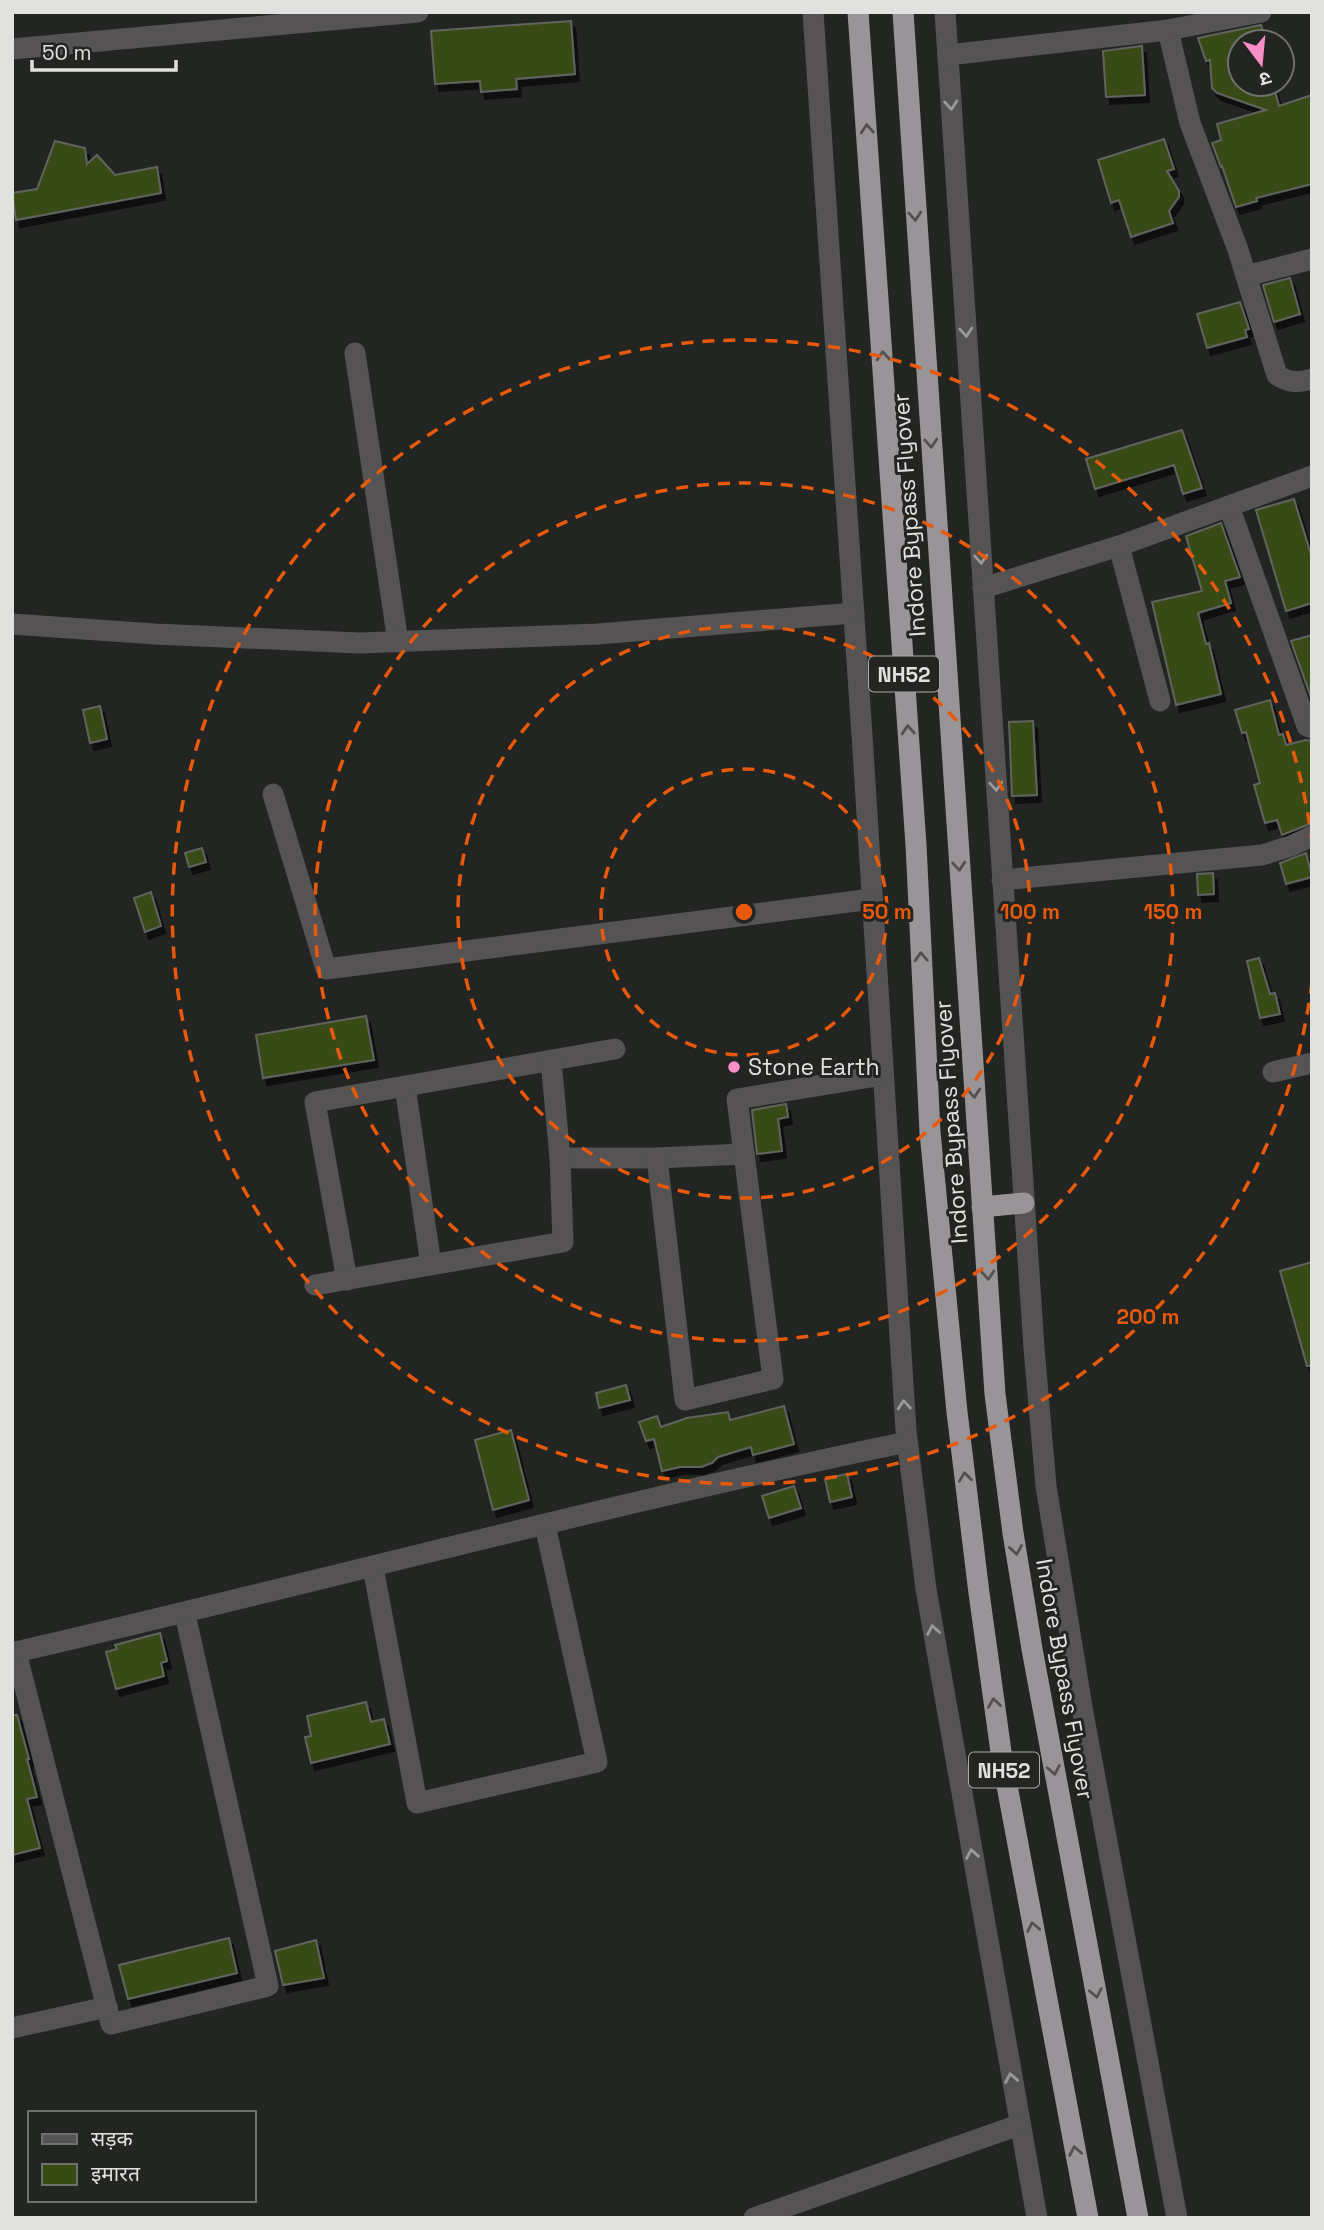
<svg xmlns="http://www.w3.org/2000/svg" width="1324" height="2230" font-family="'Space Grotesk','Noto Sans Devanagari',sans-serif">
	<defs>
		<filter id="shadow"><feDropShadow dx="4" dy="7" stdDeviation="0" flood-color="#0009"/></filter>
	</defs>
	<rect width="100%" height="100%" fill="#232522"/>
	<!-- building -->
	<g fill="#374c12" stroke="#61635f" stroke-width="2" filter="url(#shadow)">
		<path d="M 571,21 L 575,74 L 516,79 L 517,89 L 481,92 L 480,81 L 435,84 L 431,31 Z"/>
		<path d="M 1261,25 L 1264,34 L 1258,36 L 1260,42 L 1240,42 L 1240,84 L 1273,84 L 1279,106 L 1312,95 L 1312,184 L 1256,198 L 1257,201 L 1236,207 L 1222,166 L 1221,167 L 1212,143 L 1221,140 L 1217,124 L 1266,110 L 1217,93 L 1212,88 L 1210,60 L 1206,61 L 1198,38 Z"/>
		<path d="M 1142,46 L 1145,95 L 1106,97 L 1103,51 Z"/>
		<path d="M 1164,139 L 1174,169 L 1167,171 L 1179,191 L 1179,197 L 1169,211 L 1173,223 L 1131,237 L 1119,200 L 1111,203 L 1098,160 Z"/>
		<path d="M 55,141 L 85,148 L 87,164 L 97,155 L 115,175 L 157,167 L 161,193 L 16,220 L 12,193 L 37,189 Z"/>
		<path d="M 1290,278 L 1300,314 L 1274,322 L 1263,285 Z"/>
		<path d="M 1240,302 L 1249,329 L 1245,330 L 1247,337 L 1207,348 L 1197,314 Z"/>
		<path d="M 1182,430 L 1202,488 L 1183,494 L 1174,465 L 1095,489 L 1086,459 Z"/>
		<path d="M 1294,499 L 1312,558 L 1312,603 L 1286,611 L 1256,510 Z"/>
		<path d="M 1221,523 L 1240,577 L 1225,581 L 1231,603 L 1198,613 L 1206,644 L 1209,643 L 1221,694 L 1176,705 L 1152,602 L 1202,591 L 1186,536 Z"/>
		<path d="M 1312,635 L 1312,700 L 1291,641 Z"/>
		<path d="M 1270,700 L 1279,735 L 1283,734 L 1286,745 L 1306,740 L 1312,741 L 1312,823 L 1282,835 L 1277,820 L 1265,823 L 1254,785 L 1260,783 L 1246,732 L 1242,733 L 1235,710 Z"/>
		<path d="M 100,706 L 107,739 L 90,743 L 83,710 Z"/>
		<path d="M 1033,721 L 1037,795 L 1012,796 L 1009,722 Z"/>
		<path d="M 202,848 L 206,862 L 189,867 L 185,853 Z"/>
		<path d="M 1306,853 L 1312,877 L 1286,884 L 1280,863 Z"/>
		<path d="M 1213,873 L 1214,894 L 1198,895 L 1197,874 Z"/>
		<path d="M 151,892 L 161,926 L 145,932 L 134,898 Z"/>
		<path d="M 1259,958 L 1270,994 L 1275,993 L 1280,1014 L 1260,1018 L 1247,961 Z"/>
		<path d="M 366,1016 L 374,1060 L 263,1078 L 256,1035 Z"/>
		<path d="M 786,1104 L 788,1117 L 778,1119 L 782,1151 L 757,1154 L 752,1110 Z"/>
		<path d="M 1312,1262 L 1312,1366 L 1307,1366 L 1280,1271 Z"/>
		<path d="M 626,1385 L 630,1400 L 599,1408 L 596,1393 Z"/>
		<path d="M 784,1406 L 794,1444 L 753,1455 L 751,1447 L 718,1457 L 712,1463 L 701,1467 L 680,1467 L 662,1471 L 654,1439 L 646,1441 L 639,1422 L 657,1416 L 661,1427 L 687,1418 L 728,1412 L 730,1420 Z"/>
		<path d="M 511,1430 L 529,1500 L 493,1510 L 475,1440 Z"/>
		<path d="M 847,1474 L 852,1497 L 830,1502 L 825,1479 Z"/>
		<path d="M 794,1486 L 801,1508 L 769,1518 L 762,1496 Z"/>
		<path d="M 160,1633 L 167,1661 L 161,1663 L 164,1676 L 116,1689 L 106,1652 L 117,1649 L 115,1645 Z"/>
		<path d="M 366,1702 L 371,1722 L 384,1719 L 390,1744 L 311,1763 L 305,1737 L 311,1736 L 307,1716 Z"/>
		<path d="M 12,1715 L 17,1715 L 29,1759 L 27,1759 L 37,1797 L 27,1799 L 40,1848 L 12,1855 Z"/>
		<path d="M 229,1938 L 237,1973 L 128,1999 L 119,1965 Z"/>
		<path d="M 316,1940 L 324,1978 L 283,1985 L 275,1951 Z"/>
	</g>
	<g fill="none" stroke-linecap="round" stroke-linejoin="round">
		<!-- minor -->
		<g stroke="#555354" stroke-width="21">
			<path d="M 813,12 L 862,735 L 906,1431 L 926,1589 L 1037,2218"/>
			<path d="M 945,12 L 1034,1348 L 1046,1486 L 1083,1713 L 1177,2218"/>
			<path d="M 1168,30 L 1190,123 L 1237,247 L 1277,375 C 1289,383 1298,383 1312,379"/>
			<path d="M 12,49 L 418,12"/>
			<path d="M 948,55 L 1168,30 L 1261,12"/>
			<path d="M 1246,276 L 1312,259"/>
			<path d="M 355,353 L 398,642"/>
			<path d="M 1229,506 L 1307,726 L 1312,728"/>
			<path d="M 1119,546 L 1160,701"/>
			<path d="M 983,588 L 1119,546 L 1312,476"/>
			<path d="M 12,624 L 155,634 L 360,643 L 598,634 L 854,613"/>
			<path d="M 273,794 L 326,969 L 872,899"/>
			<path d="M 1002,880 L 1262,855 L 1291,846 L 1312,836"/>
			<path d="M 1273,1072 L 1312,1063"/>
			<path d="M 405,1086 L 431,1265"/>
			<path d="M 560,1158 L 657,1158 L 744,1154"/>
			<path d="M 657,1158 L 685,1400 L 773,1379 L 737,1099 L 883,1075"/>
			<path d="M 347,1280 L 315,1102 L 615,1049"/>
			<path d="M 315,1285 L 563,1242 L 560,1158 L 551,1060"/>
			<path d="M 373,1567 L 417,1803 L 597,1762 L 545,1525"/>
			<path d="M 16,1652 L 111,2024 L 268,1986 L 185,1614"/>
			<path d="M 12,1653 C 311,1584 607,1504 907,1442"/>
			<path d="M 12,2028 L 107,2007"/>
			<path d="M 754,2218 L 1019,2125"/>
		</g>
		<!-- highway -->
		<g stroke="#999497" stroke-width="21">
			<path d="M 858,12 L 916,845 L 930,1132 L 957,1412 L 979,1593 L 1002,1759 L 1088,2218"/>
			<path d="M 903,12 L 995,1394 L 1013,1533 L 1032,1649 L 1138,2218"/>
			<path d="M 982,1207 L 1024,1203"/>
		</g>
	</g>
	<!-- one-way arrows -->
	<defs><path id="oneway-chevron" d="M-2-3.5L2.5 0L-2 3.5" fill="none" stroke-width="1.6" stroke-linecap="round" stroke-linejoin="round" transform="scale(1.75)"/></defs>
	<g stroke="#9b9a9a">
		<use href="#oneway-chevron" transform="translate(951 105) rotate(86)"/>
		<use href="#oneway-chevron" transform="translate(966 332) rotate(86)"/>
		<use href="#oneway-chevron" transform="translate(981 559) rotate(86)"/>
		<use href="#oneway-chevron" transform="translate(996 786) rotate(86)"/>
		<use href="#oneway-chevron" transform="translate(904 1405) rotate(-94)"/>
		<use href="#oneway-chevron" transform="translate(933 1630) rotate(-100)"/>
		<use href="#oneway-chevron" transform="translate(972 1854) rotate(-100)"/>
		<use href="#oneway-chevron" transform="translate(1011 2078) rotate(-100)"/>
	</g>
	<g stroke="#525151">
		<use href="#oneway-chevron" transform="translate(867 129) rotate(-94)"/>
		<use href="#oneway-chevron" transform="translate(915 216) rotate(86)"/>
		<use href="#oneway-chevron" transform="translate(883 356) rotate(-94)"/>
		<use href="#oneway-chevron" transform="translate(931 443) rotate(86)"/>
		<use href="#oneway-chevron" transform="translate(908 730) rotate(-94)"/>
		<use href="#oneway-chevron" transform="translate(959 866) rotate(86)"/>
		<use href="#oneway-chevron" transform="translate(921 957) rotate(-93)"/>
		<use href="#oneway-chevron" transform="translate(974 1093) rotate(86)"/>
		<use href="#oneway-chevron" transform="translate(988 1275) rotate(86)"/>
		<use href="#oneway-chevron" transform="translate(965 1477) rotate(-97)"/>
		<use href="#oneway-chevron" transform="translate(1016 1550) rotate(81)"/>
		<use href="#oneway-chevron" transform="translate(994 1703) rotate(-98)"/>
		<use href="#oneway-chevron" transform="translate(1054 1770) rotate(79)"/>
		<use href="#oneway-chevron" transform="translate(1033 1927) rotate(-101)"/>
		<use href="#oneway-chevron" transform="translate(1096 1993) rotate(79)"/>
		<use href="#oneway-chevron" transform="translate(1075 2151) rotate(-101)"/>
	</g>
	<!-- distance rings -->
	<g fill="none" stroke="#e8590c" stroke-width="3.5" stroke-dasharray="12 9">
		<circle cx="744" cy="912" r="143"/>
		<circle cx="744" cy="912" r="286"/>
		<circle cx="744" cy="912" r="429"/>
		<path d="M1312 982A572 572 0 1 1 1312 842"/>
	</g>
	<!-- markers -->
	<circle fill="#f98fc9" stroke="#232522" stroke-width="2.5" cx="734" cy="1067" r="7"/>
	<g text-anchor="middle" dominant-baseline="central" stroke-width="6" stroke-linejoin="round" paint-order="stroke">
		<!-- shield labels -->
		<g fill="#232522" stroke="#a8a9a7" stroke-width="2">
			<rect x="869" y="656.5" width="70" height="35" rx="5"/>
			<rect x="969" y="1752.5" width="70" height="35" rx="5"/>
		</g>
		<g font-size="21" font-weight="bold" fill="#e1e2e0">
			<text x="904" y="674">NH52</text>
			<text x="1004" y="1770">NH52</text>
		</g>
		<!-- street labels -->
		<g font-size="23" fill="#e1e2e0" stroke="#232522">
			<text transform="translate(909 515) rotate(-94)">Indore Bypass Flyover</text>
			<text transform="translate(951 1122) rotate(-94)">Indore Bypass Flyover</text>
			<text transform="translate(1065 1679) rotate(80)">Indore Bypass Flyover</text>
		</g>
		<!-- poi labels -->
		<g font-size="23" fill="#e1e2e0" stroke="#232522" text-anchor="start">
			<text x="748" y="1067">Stone Earth</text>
		</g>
	</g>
	<circle cx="744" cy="912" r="10" fill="#e8590c" stroke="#232522" stroke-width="3.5"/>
	<g font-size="21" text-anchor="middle" font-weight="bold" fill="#e8590c" stroke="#232522" stroke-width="6" stroke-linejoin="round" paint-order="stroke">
		<text x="887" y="919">50 m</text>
		<text x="1030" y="919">100 m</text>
		<text x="1173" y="919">150 m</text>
		<text x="1148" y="1324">200 m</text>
	</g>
	<!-- border -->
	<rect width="1324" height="2230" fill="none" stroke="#e1e2e0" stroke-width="28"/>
	<!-- legend -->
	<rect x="28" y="2111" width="228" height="91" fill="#232522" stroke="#6f716e" stroke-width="2"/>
	<rect x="42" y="2134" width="35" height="10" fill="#555354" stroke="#6f716e" stroke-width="2"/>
	<text x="91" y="2146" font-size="21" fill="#e1e2e0">सड़क</text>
	<rect x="42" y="2164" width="35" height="21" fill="#374c12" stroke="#6f716e" stroke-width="2"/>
	<text x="91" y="2181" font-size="21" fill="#e1e2e0">इमारत</text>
	<!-- north arrow -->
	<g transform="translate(1261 63) rotate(164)"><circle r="33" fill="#232522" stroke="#6f716e" stroke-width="2"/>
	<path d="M0-5L12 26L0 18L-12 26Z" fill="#f98fc9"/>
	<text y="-10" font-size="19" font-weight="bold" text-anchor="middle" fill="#e1e2e0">उ</text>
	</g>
	<!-- scale -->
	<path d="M32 60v10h144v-10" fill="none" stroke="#e1e2e0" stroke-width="3.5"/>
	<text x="42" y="60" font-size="21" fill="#e1e2e0" stroke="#232522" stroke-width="5" paint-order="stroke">50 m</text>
</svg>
